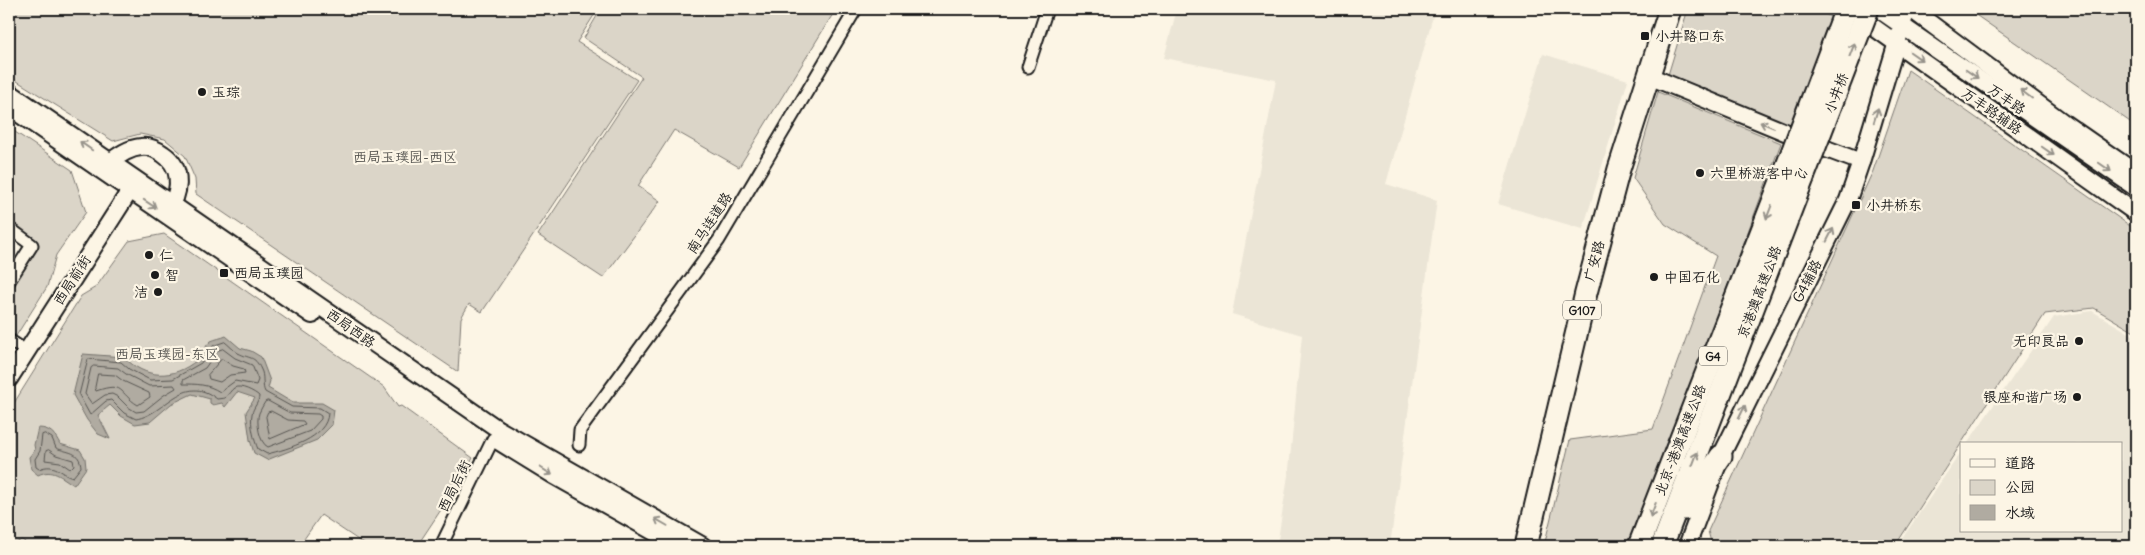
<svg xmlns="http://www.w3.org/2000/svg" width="2145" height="555" font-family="Delius,'LXGW WenKai TC',sans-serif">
	<rect width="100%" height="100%" fill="#fcf5e5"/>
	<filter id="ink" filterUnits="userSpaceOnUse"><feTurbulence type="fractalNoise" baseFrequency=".02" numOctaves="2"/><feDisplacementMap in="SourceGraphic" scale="10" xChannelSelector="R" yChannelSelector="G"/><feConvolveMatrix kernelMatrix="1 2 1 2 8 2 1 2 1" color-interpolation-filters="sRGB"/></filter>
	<g filter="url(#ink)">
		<!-- built -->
		<g fill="#ebe5d6">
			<path d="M 1177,9 L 1435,9 L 1386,184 L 1437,200 L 1390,546 L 1277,546 L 1289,469 L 1302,335 L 1232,314 L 1276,80 L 1164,58 Z"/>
			<path d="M 1543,54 L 1628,80 L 1583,229 L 1498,204 Z"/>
			<path d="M 2092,311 L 2136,337 L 2136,546 L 1897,546 L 1961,452 L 1961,531 L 2121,531 L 2121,444 L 1967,444 L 2054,317 Z"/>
		</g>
		<!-- green -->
		<g fill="#dbd5c8" stroke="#7c7872">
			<path d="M 9,9 L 598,9 L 577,42 L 637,80 L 482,312 L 469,304 L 461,318 L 458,372 L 196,194 L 195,179 L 185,156 L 165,139 L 140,134 L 113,141 L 9,76 Z"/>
			<path d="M 601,9 L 836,9 L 739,167 L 674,130 L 638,186 L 660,201 L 603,278 L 538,235 L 642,77 L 584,38 Z"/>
			<path d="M 1688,9 L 1817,9 L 1832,18 L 1790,126 L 1668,75 Z"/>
			<path d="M 1967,9 L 2136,9 L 2136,126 Z"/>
			<path d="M 1908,70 L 2136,230 L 2136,333 L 2094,308 L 2045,314 L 1895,546 L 1712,546 L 1708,531 L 1873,171 Z"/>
			<path d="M 1658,92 L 1781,143 L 1631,546 L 1544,546 L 1570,440 L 1653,429 L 1716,256 L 1665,224 L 1633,178 Z"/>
			<path d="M 9,128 L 72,170 L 86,212 L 56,255 L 47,287 L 16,336 L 9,331 L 9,288 L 38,244 L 9,223 Z"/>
			<path d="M 164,234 L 384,387 L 398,407 L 401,406 L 473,458 L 460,481 L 417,546 L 367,546 L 321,515 L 299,546 L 27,546 L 24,541 L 21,540 L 15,544 L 9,540 L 9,411 L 81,296 L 96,287 L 129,241 Z"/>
		</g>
		<!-- water -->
		<g fill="#b0aba1" stroke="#75726c">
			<path d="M 226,336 L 240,348 L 251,351 L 261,357 L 270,381 L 268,388 L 293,403 L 322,403 L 334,410 L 332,425 L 317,440 L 267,460 L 254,453 L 250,440 L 246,412 L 255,398 L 237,392 L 225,407 L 222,403 L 213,405 L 210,403 L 210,399 L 192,394 L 171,404 L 150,422 L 135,424 L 121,416 L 110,405 L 98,415 L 110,439 L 98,434 L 87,420 L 73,395 L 83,354 L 124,357 C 145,379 173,380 197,360 C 203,355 205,345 211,341 C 215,339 222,338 226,336 Z"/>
			<path d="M 38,428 C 50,428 55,434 60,444 L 80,450 L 85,458 L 86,468 L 74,485 C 61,477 53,468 38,475 L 31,469 L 29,457 L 35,450 L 34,445 Z"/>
		</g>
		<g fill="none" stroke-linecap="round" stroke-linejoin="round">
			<!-- shore -->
			<g stroke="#575551" stroke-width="1">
				<path d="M 225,342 C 229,345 233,350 238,353 C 252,360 255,355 262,372 C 264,379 262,386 265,392 L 292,407 L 320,408 L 328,413 C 327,438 288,449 267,454 L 258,449 C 254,440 250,424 252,414 C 253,407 259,403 259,396 C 255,392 240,384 234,388 C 231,390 228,395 225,398 L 217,399 C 183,372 166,414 136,419 L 124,413 L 111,400 L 106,401 L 90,415 L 79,395 L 88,359 L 121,362 L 129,369 L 150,380 L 173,379 L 201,363 L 213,346 Z"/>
				<path d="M 223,349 L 235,358 L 252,365 L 258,380 L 256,385 L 235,381 L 220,392 C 208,384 196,384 183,384 L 183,380 L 205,368 L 217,351 Z"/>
				<path d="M 222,359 L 233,366 L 244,369 L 245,373 L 230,375 L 220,382 L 209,379 L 208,375 Z"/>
				<path d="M 94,366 L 118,368 L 126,374 L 149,386 L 174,385 L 176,388 L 164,395 L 144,411 L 136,412 L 128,407 L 118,397 L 112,394 L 105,395 L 92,404 L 85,394 L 91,368 Z"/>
				<path d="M 98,374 L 115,375 L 123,381 L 149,393 L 150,397 L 138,405 C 118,393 125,381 96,391 L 95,388 Z"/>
				<path d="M 268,401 L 290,413 L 318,414 L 321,416 L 321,419 L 310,431 L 268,447 C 259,443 256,421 259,413 C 261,409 263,405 265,402 Z"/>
				<path d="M 268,412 L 271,411 L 288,420 L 303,421 L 305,424 L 270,439 L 266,417 Z"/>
				<path d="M 45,434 L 52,438 L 56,448 C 68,453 80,451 81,467 L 73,477 C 60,474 56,462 39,469 L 36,467 L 35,459 L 40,451 L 42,435 Z"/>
				<path d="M 49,450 L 56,455 L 73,460 L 74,465 L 70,469 L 60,462 L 45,460 L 46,451 Z"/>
			</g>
			<!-- street casing -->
			<g stroke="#1c1c1c" stroke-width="15">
				<g id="street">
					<path d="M 1028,67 L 1047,9"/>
					<path d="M 9,228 L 32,245 L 9,281"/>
					<path d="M 9,340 L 26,351"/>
					<path d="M 579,445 L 580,430 L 719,240 L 856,9"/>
					<path d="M 441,546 L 493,439"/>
				</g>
			</g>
			<!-- secondary casing -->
			<g stroke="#1c1c1c" stroke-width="20">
				<g id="secondary">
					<path d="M 1878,9 L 2136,188"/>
					<path d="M 1911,9 L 2064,123 L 2136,173"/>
					<path d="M 1855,14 L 2136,213"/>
					<path d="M 1649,76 L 1829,150 L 1861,162"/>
					<path d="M 9,92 L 498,429 L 703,546"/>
					<path d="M 9,107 L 312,315"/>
					<path d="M 110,162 C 119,155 129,148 141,147 C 149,146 156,149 163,154 C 181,166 181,187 172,205"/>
					<path d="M 9,379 L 136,181"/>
					<path d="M 498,441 L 553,475 L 679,546"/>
					<path d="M 1687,546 L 1721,456 L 1848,200 L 1861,162 L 1907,9"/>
				</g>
			</g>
			<!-- highway casing -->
			<g stroke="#1c1c1c" stroke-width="25">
				<g id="highway">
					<path d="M 1685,509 L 1721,456"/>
					<path d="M 1526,546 L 1586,293 L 1619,169 L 1670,9"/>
					<path d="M 1639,546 L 1787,166"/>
					<path d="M 1662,546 L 1803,178"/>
				</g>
			</g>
			<!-- street -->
			<use href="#street" stroke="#fcf5e5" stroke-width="11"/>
			<!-- secondary -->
			<use href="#secondary" stroke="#fcf5e5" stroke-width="16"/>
			<!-- highway -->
			<use href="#highway" stroke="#fcf5e5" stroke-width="21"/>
			<!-- highway-bridge casing -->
			<g stroke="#1c1c1c" stroke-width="25" stroke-linecap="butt">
				<g id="highway-bridge">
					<path d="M 1787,166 L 1846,9"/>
					<path d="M 1803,178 L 1868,9"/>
				</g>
			</g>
			<!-- highway-bridge -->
			<use href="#highway-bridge" stroke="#fcf5e5" stroke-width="21"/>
		</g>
		<!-- one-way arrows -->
		<defs><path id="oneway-shaft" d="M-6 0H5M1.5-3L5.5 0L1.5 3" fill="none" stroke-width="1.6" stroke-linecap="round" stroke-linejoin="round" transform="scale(1.25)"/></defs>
		<g stroke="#97938b">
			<use href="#oneway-shaft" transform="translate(1852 50) rotate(-69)"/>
			<use href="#oneway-shaft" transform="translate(1916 56) rotate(35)"/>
			<use href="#oneway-shaft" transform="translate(1972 74) rotate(35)"/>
			<use href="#oneway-shaft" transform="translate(2026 94) rotate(-143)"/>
			<use href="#oneway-shaft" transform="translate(1876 115) rotate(-73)"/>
			<use href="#oneway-shaft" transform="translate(1767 125) rotate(-158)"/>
			<use href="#oneway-shaft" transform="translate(86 146) rotate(-145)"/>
			<use href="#oneway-shaft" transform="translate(2048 151) rotate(35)"/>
			<use href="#oneway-shaft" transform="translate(2105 167) rotate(35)"/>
			<use href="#oneway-shaft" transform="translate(150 204) rotate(34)"/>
			<use href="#oneway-shaft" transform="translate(1769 212) rotate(111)"/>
			<use href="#oneway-shaft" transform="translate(1830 235) rotate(-63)"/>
			<use href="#oneway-shaft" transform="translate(1742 412) rotate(-64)"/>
			<use href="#oneway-shaft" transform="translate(1695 459) rotate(-69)"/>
			<use href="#oneway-shaft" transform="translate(546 471) rotate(32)"/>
			<use href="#oneway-shaft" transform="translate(1653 510) rotate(111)"/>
			<use href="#oneway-shaft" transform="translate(661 522) rotate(-150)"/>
		</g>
	</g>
	<!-- markers -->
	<g fill="#1c1c1c" stroke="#fcf5e5" stroke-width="2">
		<rect x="1640" y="31" width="10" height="10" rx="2.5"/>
		<circle cx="202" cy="92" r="5"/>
		<circle cx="1700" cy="173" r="5"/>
		<rect x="1851" y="200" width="10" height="10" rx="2.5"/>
		<circle cx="149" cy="255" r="5"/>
		<rect x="219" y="268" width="10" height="10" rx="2.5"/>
		<circle cx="155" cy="275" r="5"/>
		<circle cx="1654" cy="277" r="5"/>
		<circle cx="158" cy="292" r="5"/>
		<circle cx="2079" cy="341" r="5"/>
		<circle cx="2077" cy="397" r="5"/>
	</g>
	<g text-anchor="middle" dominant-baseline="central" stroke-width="4.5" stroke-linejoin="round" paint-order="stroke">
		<!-- shield labels -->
		<g fill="#fcf5e5" stroke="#5f5d58" stroke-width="1">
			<rect x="1563" y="300.5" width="38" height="19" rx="4"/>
			<rect x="1699" y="346.5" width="28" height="19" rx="4"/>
		</g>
		<g font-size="12" font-weight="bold" fill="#1c1c1c">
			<text x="1582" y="310">G107</text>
			<text x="1713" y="356">G4</text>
		</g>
		<!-- poi labels -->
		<g font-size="14" fill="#1c1c1c" stroke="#fcf5e5" text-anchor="start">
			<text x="1655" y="36">小井路口东</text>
			<text x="212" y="92">玉琮</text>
			<text x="1710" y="173">六里桥游客中心</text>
			<text x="1866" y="205">小井桥东</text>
			<text x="159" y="255">仁</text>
			<text x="234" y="273">西局玉璞园</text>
			<text x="165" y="275">智</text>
			<text x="1664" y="277">中国石化</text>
			<text x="148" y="292" text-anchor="end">洁</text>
			<text x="2069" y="341" text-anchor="end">无印良品</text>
			<text x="2067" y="397" text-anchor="end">银座和谐广场</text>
		</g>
		<!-- street labels -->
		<g font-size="14" fill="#1c1c1c" stroke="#fcf5e5">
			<text transform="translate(1836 93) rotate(-69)">小井桥</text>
			<text transform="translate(2007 99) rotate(35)">万丰路</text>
			<text transform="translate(1992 111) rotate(35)">万丰路辅路</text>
			<text transform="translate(709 223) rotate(-57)">南马连道路</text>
			<text transform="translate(1594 261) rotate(-75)">广安路</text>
			<text transform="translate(72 280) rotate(-57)">西局前街</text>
			<text transform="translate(1807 281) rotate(-63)">G4辅路</text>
			<text transform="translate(1759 292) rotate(-69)">京港澳高速公路</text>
			<text transform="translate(351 328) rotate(35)">西局西路</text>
			<text transform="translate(1680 440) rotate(-69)">北京-港澳高速公路</text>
			<text transform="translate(454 486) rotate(-64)">西局后街</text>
		</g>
		<!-- park labels -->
		<g font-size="14" fill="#555450" stroke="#fcf5e5">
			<text x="405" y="157">西局玉璞园-西区</text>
			<text x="167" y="354">西局玉璞园-东区</text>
		</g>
	</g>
	<!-- margin -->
	<rect width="2145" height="555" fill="none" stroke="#fcf5e5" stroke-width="30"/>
	<rect x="15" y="15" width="2115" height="525" fill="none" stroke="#1c1c1c" stroke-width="2" filter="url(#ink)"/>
	<!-- legend -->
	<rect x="1960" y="442" width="162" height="90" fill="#fcf5e5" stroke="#a29e95"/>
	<rect x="1970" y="459" width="25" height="8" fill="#fcf5e5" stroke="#a29e95"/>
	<text x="2005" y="468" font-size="15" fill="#1c1c1c">道路</text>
	<rect x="1970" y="480" width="25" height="15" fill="#dbd5c8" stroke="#a29e95"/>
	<text x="2005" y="492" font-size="15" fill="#1c1c1c">公园</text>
	<rect x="1970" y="505" width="25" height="15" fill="#b0aba1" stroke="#a29e95"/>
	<text x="2005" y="518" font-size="15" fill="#1c1c1c">水域</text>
</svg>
